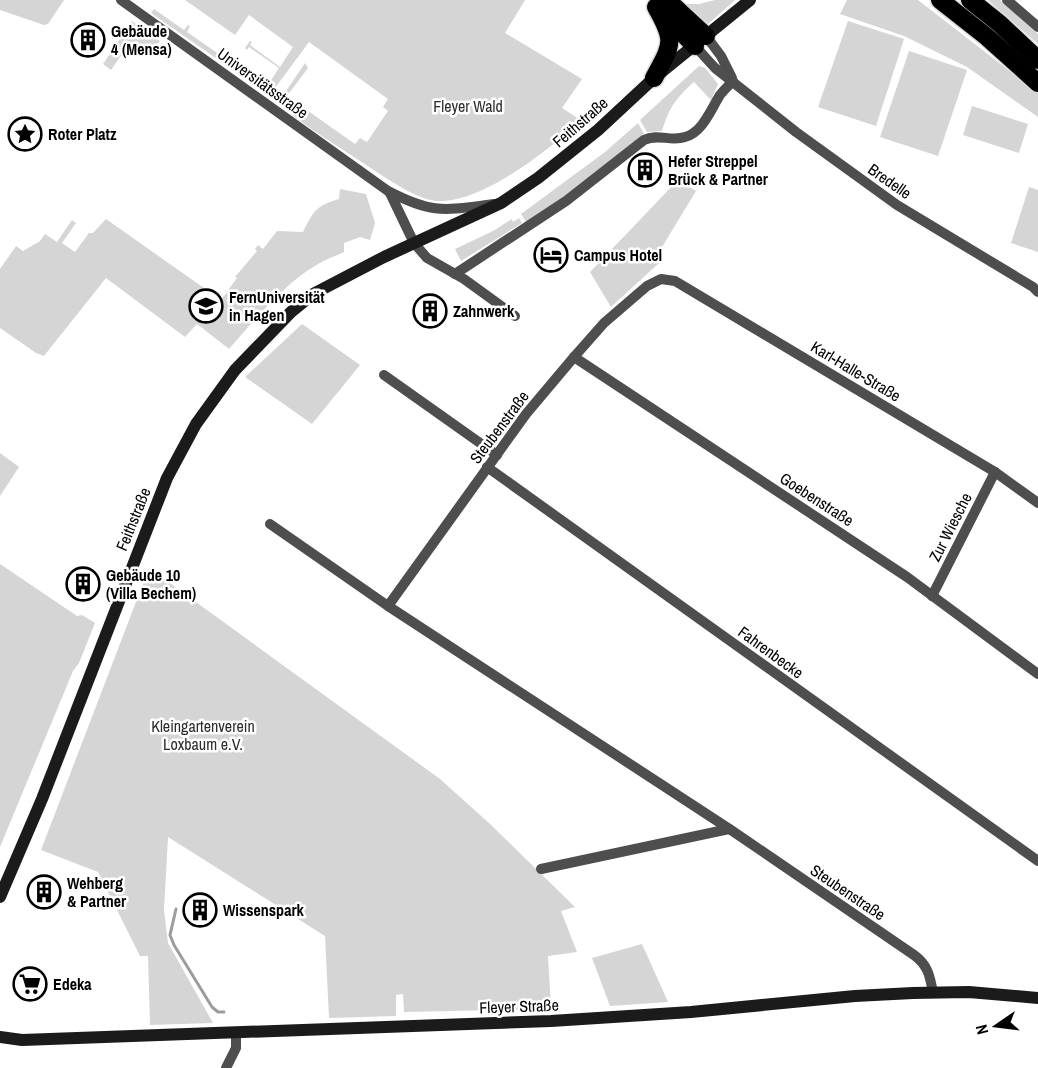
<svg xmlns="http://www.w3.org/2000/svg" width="1038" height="1068" font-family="'Archivo Narrow',sans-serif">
	<rect width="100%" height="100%" fill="#fff"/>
	<!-- green -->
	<g fill="#d5d5d5">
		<path d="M 0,0 L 64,0 L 48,24 L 44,25 L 0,10 Z"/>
		<path d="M 185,0 L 525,0 L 505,33 L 582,79 L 562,108 L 582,121 C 548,149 483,204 436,201 C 414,199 379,173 360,161 C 333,143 301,124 278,103 L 305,63 L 308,68 L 287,96 L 355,144 L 360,138 L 367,142 L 388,111 L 383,107 L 388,99 L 309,42 L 272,92 L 271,91 L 268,96 L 232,70 L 237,60 L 238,61 L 236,66 L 266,88 L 279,68 L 249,47 L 247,50 L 245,48 L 250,41 L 252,42 L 250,45 L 280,67 L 293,47 L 249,15 L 235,35 Z"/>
		<path d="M 715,0 L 735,0 L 707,25 L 684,4 L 699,4 Z"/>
		<path d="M 847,0 L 918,0 L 1038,93 L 1038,117 L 967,67 L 904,36 L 840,14 Z"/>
		<path d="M 988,0 L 1000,0 L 1038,34 L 1038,44 Z"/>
		<path d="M 154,9 L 184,30 L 188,25 L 190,26 L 187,32 L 223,57 L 228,52 L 229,55 L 225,61 L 221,59 L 220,61 L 151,13 Z"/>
		<path d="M 132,21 L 160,41 L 148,57 L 129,44 L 111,70 L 103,64 Z"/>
		<path d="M 848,21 L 904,39 L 876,126 L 818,107 Z"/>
		<path d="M 909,51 L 967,70 L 938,156 L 880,137 Z"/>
		<path d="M 699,66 L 705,68 L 718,84 L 711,100 L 694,82 C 675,99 669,108 662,131 L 647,132 L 640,120 Z"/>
		<path d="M 972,106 L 1028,124 L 1019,153 L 963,135 Z"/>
		<path d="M 638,123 L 644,134 L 560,199 L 526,222 L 521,214 L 605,152 Z"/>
		<path d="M 678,180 L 696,191 L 659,252 L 659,263 L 611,307 L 590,272 Z"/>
		<path d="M 1029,187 L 1038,190 L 1038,252 L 1011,243 Z"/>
		<path d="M 340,189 L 366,194 L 375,223 L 370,240 L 360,237 L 344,243 L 344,252 C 336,256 326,259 318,264 C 283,284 255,320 229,349 L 197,324 L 185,337 L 106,278 L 44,356 L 36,353 L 0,328 L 0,269 L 16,246 L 23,251 L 40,241 L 45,234 L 57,242 L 72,220 L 76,223 L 62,243 L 75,252 L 89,233 L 93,233 L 106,219 L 221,300 L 237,278 L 235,277 L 257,251 L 255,249 L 258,245 L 263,249 L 277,231 L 303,232 C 314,210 316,206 339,199 Z"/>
		<path d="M 519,218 L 522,223 L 461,261 L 455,249 L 493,231 L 512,219 L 513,222 Z"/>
		<path d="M 302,324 L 360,365 L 312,424 L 245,377 Z"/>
		<path d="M 0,453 L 19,467 L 0,496 Z"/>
		<path d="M 0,564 L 77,616 L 82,615 L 95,623 L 79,663 L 73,671 L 0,847 Z"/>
		<path d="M 149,568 L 440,779 L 489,823 L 575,907 L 561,911 L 577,952 L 548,956 L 551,1009 L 404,1012 L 403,994 L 396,995 L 396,1016 L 329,1018 L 325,936 L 168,837 L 164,910 L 168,943 L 213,1023 L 150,1025 L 148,956 L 140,956 L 98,872 L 41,850 Z"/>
		<path d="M 642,944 L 668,1002 L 610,1006 L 592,958 Z"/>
	</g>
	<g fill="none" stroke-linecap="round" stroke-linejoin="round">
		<!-- stream -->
		<path stroke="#9c9c9c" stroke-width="3" d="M 176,909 L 170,935 L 174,945 L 212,1007 L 218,1012 L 224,1012"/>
		<!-- highway casing -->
		<g stroke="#dbdbdb" stroke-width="21">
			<g id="highway">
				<path d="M 667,0 L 706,36"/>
				<path d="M 940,0 L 987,37 L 1038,83"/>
				<path d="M 970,0 L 1000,24 L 1038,60"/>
				<path d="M 666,16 L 695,46"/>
				<path d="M 654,78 C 672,44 676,42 656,7"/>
			</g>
		</g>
		<!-- street -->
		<g stroke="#4e4e4e" stroke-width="10">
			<path d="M 121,0 L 388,191 C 434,215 445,210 495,204"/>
			<path d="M 1007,0 L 1038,27"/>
			<path d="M 706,36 L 721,56 L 732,78"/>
			<path d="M 695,46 L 715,68 L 796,132 L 897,205 L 1033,287 L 1038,292"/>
			<path d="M 390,193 L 414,243 L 427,258 L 464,279 L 515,316"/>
			<path d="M 455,274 L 566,201 L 644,140 C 658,133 671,142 685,137 C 703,132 711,109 720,95 C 724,90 729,85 733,81"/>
			<path d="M 574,357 L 907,577 L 1038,674"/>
			<path d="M 384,375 L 497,455"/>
			<path d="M 487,467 L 1038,861"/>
			<path d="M 270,524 L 388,606 L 731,830 L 914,955 C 928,965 930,976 933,993"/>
			<path d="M 932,596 L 995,472"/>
			<path d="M 388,606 L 526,414 L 574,357 L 604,323 L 647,286 L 661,279 L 675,281 L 995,472 L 1038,503"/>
			<path d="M 541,869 L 729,829"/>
			<path d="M 226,1068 L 236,1048 L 236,1033"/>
		</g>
		<!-- secondary -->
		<g stroke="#1b1b1b" stroke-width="12">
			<path d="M 0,897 L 42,799 L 167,478 L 196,424 L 235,370 L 291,312 L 313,294 L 384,257 L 501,203 L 538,178 L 598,130 L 654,78 L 750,0"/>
			<path d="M 0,1037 L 22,1040 L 551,1021 L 691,1012 L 855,996 L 913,993 L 969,992 L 1038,998"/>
		</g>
		<!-- highway -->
		<use href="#highway" stroke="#000" stroke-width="18"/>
	</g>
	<!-- icons -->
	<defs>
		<g id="building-ring" transform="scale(1.725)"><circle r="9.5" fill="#fff" stroke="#000" stroke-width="1.5"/><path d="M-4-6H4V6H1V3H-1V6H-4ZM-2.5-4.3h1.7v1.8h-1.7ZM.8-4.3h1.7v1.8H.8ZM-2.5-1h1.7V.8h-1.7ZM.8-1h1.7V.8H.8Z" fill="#000"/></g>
		<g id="sight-ring" transform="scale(1.725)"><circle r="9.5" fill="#fff" stroke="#000" stroke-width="1.5"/><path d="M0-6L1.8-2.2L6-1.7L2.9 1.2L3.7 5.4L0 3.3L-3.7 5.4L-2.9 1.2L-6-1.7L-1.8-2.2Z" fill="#000"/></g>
		<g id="hotel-ring" transform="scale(1.725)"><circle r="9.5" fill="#fff" stroke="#000" stroke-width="1.5"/><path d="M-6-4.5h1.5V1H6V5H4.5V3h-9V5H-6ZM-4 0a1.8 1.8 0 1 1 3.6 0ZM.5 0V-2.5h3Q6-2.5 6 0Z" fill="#000"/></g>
		<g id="university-ring" transform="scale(1.725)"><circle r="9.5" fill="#fff" stroke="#000" stroke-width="1.5"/><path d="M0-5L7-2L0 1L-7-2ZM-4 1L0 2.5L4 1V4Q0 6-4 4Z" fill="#000"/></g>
		<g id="supermarket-ring" transform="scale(1.725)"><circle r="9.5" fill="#fff" stroke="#000" stroke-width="1.5"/><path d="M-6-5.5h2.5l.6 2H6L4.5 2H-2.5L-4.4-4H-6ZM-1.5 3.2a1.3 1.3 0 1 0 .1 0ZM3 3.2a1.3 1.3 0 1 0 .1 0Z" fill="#000"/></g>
	</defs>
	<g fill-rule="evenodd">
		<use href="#building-ring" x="88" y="40"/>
		<use href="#sight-ring" x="25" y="134"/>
		<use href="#building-ring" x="645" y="170"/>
		<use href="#hotel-ring" x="551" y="255"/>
		<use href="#university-ring" x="206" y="306"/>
		<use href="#building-ring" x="430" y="311"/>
		<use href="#building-ring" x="83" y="584"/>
		<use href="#building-ring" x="44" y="892"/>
		<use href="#building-ring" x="200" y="910"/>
		<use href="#supermarket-ring" x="30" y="984"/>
	</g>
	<g text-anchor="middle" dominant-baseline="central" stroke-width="5" stroke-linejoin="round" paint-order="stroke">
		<!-- poi labels -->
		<g font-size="16" font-weight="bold" fill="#000" stroke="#fff" text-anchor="start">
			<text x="111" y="31">Gebäude<tspan x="111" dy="18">4 (Mensa)</tspan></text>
			<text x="48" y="134">Roter Platz</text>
			<text x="668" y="161">Hefer Streppel<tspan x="668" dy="18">Brück &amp; Partner</tspan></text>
			<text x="574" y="255">Campus Hotel</text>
			<text x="229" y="297">FernUniversität<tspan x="229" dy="18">in Hagen</tspan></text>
			<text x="453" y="311">Zahnwerk</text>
			<text x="106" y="575">Gebäude 10<tspan x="106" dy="18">(Villa Bechem)</tspan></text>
			<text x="67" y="883">Wehberg<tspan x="67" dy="18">&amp; Partner</tspan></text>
			<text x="223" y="910">Wissenspark</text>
			<text x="53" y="984">Edeka</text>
		</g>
		<!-- street labels -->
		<g font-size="16" fill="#000" stroke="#fff">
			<text transform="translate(263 83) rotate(36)">Universitätsstraße</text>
			<text transform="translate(580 122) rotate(-41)">Feithstraße</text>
			<text transform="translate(890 181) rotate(35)">Bredelle</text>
			<text transform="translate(856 371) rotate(31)">Karl-Halle-Straße</text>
			<text transform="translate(499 427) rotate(-53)">Steubenstraße</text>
			<text transform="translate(817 499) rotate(33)">Goebenstraße</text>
			<text transform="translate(133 519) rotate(-68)">Feithstraße</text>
			<text transform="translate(950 527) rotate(-63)">Zur Wiesche</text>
			<text transform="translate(771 652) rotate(36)">Fahrenbecke</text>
			<text transform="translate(848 892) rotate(34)">Steubenstraße</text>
			<text transform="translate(519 1006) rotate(-2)">Fleyer Straße</text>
		</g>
		<!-- park labels -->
		<g font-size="16" fill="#2c2c2c" stroke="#fff">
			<text x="468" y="106">Fleyer Wald</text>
			<text x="203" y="726">Kleingartenverein<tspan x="203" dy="18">Loxbaum e.V.</tspan></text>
		</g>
	</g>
	<!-- north arrow -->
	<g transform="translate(996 1026) rotate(256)" stroke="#ffffff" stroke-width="4.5" paint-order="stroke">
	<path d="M0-4.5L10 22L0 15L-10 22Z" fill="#000000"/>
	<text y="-9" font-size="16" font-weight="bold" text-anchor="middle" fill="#000000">N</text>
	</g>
</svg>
